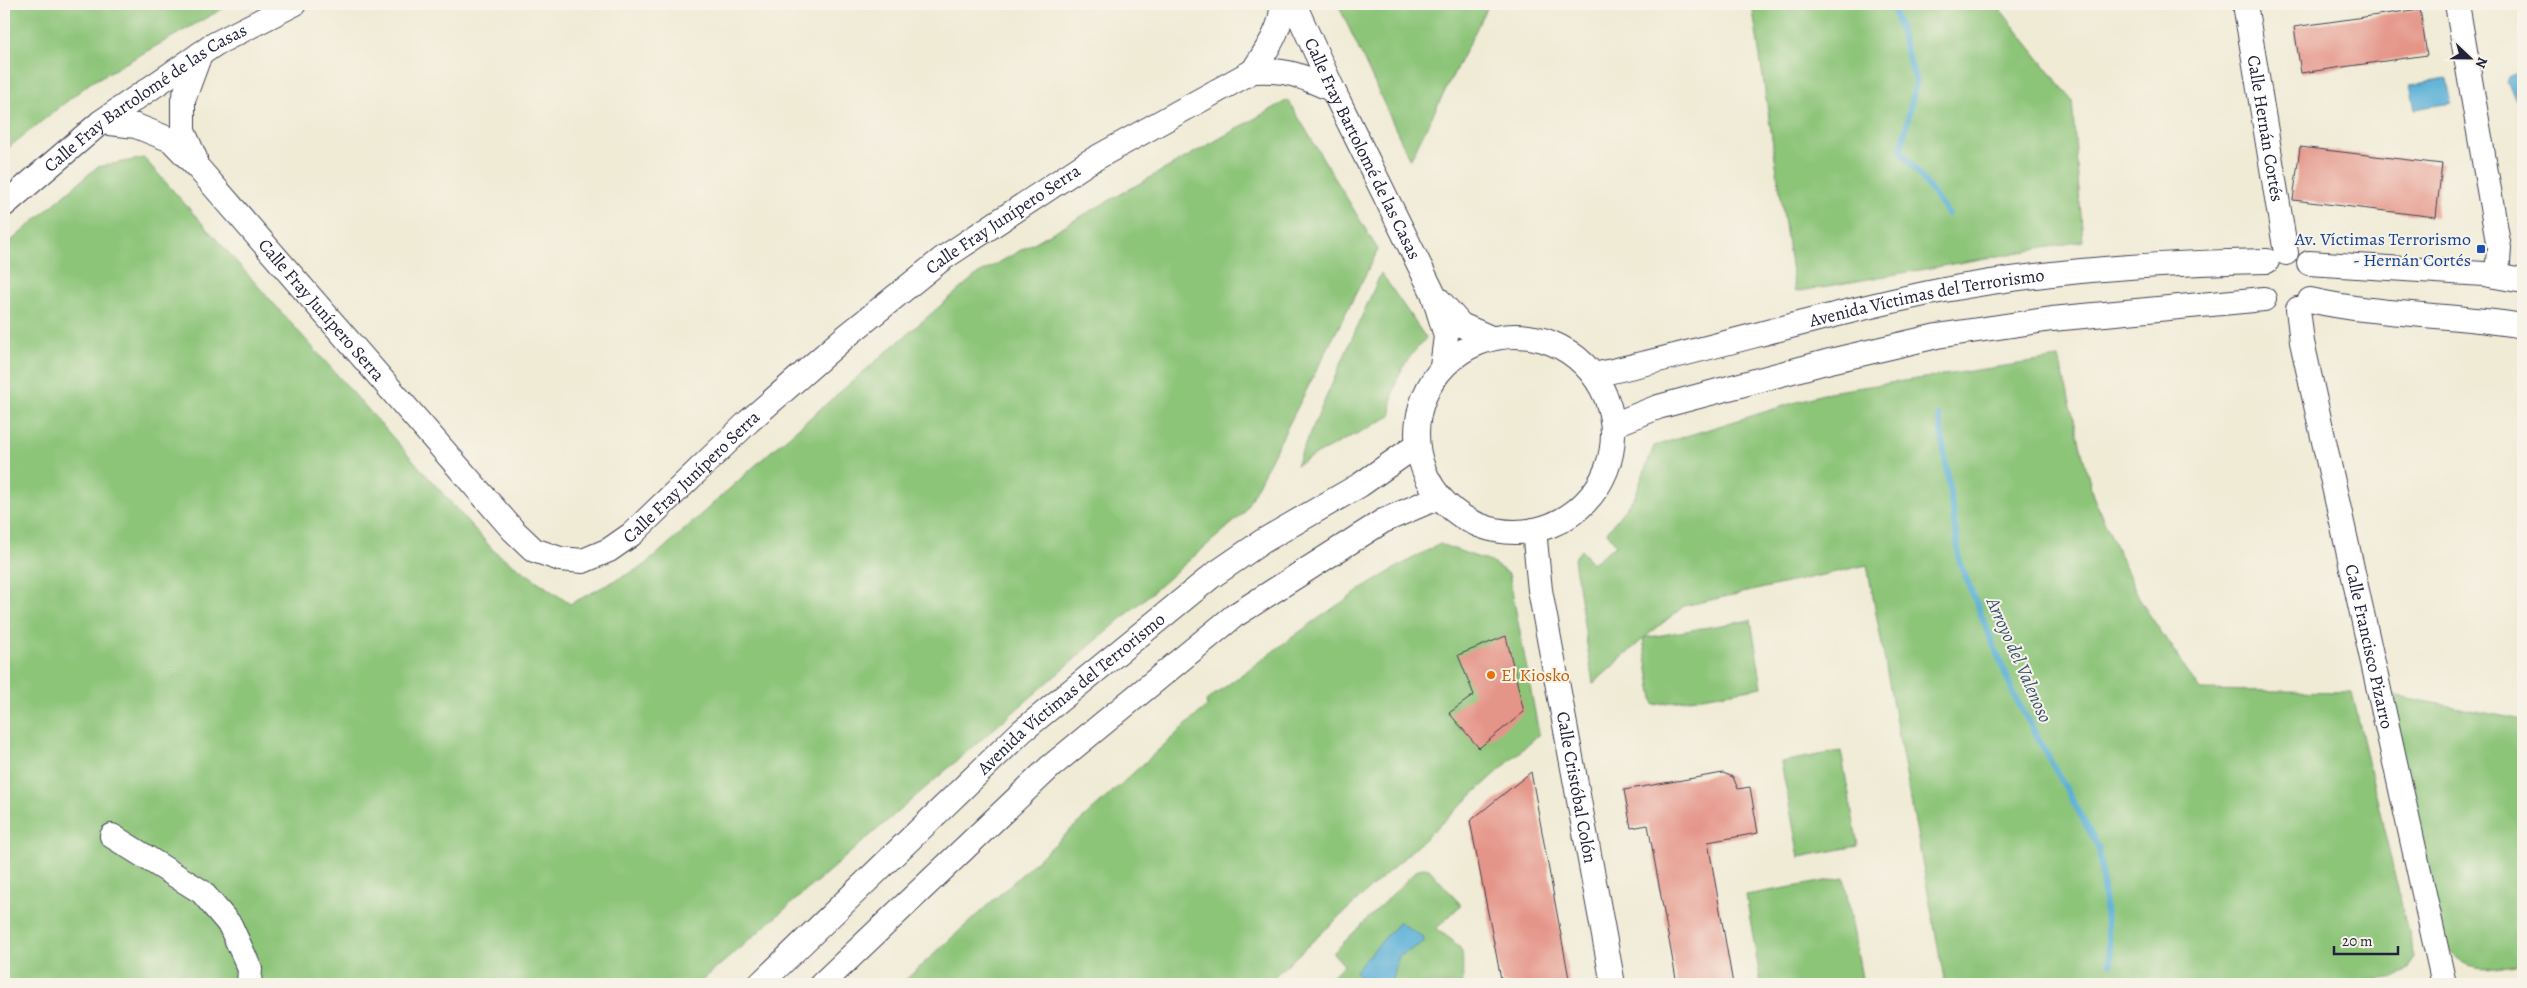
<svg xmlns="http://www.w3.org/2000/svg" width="2527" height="988" font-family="Alegreya,serif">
	<rect width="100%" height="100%" fill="#f7f3e8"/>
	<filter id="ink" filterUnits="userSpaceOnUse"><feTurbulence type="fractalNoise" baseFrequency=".02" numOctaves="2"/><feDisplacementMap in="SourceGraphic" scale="10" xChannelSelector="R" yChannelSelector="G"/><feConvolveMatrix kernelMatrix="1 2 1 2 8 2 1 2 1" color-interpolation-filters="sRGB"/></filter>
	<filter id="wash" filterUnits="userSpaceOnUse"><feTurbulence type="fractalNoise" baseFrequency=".0096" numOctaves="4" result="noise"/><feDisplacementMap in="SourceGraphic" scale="20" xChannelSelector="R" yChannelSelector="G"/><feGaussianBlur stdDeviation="1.12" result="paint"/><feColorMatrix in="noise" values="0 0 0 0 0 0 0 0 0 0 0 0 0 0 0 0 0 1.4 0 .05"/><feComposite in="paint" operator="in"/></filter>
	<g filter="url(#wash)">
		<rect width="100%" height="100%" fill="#f0ebd5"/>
		<!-- green -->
		<g fill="#8cc478" stroke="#57735a">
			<path d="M 4,4 L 231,4 L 90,83 L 4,151 Z"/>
			<path d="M 1338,4 L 1489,4 L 1410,160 Z"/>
			<path d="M 1752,4 L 1996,4 L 2072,100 L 2083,241 L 1795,292 Z"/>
			<path d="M 1288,100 L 1378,250 L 1243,514 L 698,984 L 4,984 L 4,247 L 97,167 L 144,158 L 494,551 L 570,604 L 645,565 L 768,454 L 975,276 Z"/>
			<path d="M 1381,273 L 1426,338 C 1402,365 1392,379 1391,416 L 1296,465 Z"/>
			<path d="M 2059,358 L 2093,496 L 2141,602 L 2200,690 L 2352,692 L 2414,958 L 2409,970 L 2389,978 L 2341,984 L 1945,984 L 1867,565 L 1684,606 L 1644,638 L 1751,620 L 1762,687 L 1654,705 L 1643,639 L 1593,684 L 1574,559 L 1581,550 L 1592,563 L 1616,545 L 1607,532 L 1635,496 L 1654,446 L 1829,392 Z"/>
			<path d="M 1440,544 L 1491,562 L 1509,574 L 1539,734 L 1266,984 L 901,984 L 1207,706 L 1206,701 C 1281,646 1356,586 1440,544 Z"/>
			<path d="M 2387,694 L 2523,720 L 2523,963 C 2488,967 2470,977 2446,946 Z"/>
			<path d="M 1841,751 L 1858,846 L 1799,857 L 1781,762 Z"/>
			<path d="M 1424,868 L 1429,869 L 1461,905 L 1436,929 C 1470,952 1461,947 1463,984 L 1317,984 L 1321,979 L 1326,981 L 1344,965 L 1333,953 L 1418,869 Z"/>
			<path d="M 1844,878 L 1863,984 L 1761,984 L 1746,895 Z"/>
		</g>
		<!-- water -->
		<g fill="#5bb0d7" stroke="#3e6989">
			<path d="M 2523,69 L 2523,108 L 2520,106 L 2507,83 L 2509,77 Z"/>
			<path d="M 2447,79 L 2451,103 L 2415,109 L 2410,85 Z"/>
			<path d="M 1399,922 L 1423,937 L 1424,942 L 1398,957 L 1392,984 L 1366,984 L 1355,971 Z"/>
		</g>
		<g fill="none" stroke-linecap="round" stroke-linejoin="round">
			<!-- stream -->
			<g stroke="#5bb0d7" stroke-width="6">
				<path d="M 1892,4 L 1916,82 L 1901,150 L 1948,214"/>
				<path d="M 1939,416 L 1960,563 L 2014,695 L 2099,848 L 2111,963"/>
			</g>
		</g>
		<g id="blocks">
			<!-- building -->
			<g fill="#e59488">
				<path d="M 2420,9 L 2427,55 L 2301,73 L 2294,27 Z"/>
				<path d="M 2300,147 L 2442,164 L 2436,217 L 2293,200 Z"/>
				<path d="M 1506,636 L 1524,712 L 1479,748 L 1449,713 L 1474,695 L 1458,655 Z"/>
				<path d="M 1531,772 L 1570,984 L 1502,984 L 1470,821 Z"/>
				<path d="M 1723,773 L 1733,777 L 1738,789 L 1750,787 L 1758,833 L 1708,842 L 1733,984 L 1677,984 L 1648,825 L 1631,828 L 1624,790 Z"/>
			</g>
		</g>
	</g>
	<g filter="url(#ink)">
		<use href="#blocks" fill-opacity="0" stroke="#414052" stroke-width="1"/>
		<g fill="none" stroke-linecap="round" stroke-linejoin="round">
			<!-- minor casing -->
			<g stroke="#414052" stroke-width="26">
				<g id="minor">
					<path id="s1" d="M 1294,4 L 1333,90 L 1433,293 L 1446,336 L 1442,367"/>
					<path id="s2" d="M 2245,4 L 2286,253"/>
					<path d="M 2457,4 L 2499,248 L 2497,276"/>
					<path d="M 1253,71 C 1265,52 1283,28 1282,4"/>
					<path id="s3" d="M 101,122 L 136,126 L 171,140 L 199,169 L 513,530 L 534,550 L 560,559 L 583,561 L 609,550 L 632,534 L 749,421 L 844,338 L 942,259 L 1087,163 L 1253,71 C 1287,69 1302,76 1333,90"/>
					<path d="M 195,158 L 183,131 L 183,100 L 200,54"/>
					<path id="s4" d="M 4,205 L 101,122 L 215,44 L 294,4"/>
					<path d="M 2309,263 L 2484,274 L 2523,281"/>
					<path d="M 1439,300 L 1461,325 L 1491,338"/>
					<path d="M 2310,300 C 2380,316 2452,314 2523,326"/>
					<path id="s5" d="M 2298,309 L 2302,342 L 2444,984"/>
					<circle cx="1515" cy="434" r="98"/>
					<path id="s6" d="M 1594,375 C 1710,350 1823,314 1939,291 C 2047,270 2158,263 2267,261"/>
					<path d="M 1613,425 L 1658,407 L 1826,362 L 1937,336 L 2052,319 L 2264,299"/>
					<path id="s7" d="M 1534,530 L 1540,590 L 1613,984"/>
					<path d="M 112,836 L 202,892 L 230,925 L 250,969 L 249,984"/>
					<path id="s8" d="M 760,984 L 1022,731 L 1212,576 L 1263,541 L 1360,485 L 1417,445"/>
					<path d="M 822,984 L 1050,767 L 1234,616 L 1383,521 L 1439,497"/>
				</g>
			</g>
			<!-- minor -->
			<use href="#minor" stroke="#fff" stroke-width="24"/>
		</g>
	</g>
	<!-- markers -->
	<rect fill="#1a4fb4" stroke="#f7f3e8" stroke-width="2" x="2476" y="244" width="10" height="10" rx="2.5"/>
	<circle fill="#e8710a" stroke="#f7f3e8" stroke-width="2" cx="1491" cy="675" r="5"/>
	<g text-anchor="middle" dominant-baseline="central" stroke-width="4" stroke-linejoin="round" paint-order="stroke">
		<!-- street labels -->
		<g font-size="18" fill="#22223b" stroke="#f7f3e8">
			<text stroke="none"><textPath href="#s4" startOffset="178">Calle Fray Bartolomé de las Casas</textPath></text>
			<text stroke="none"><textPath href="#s2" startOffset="126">Calle Hernán Cortés</textPath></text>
			<text stroke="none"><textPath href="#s1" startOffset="160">Calle Fray Bartolomé de las Casas</textPath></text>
			<text stroke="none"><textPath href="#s3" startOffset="1215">Calle Fray Junípero Serra</textPath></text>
			<text stroke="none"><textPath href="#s6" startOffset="342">Avenida Víctimas del Terrorismo</textPath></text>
			<text stroke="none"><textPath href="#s3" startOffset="300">Calle Fray Junípero Serra</textPath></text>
			<text stroke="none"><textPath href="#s3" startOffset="810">Calle Fray Junípero Serra</textPath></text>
			<text stroke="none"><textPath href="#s5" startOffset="345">Calle Francisco Pizarro</textPath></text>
			<text stroke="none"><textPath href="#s8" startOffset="426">Avenida Víctimas del Terrorismo</textPath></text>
			<text stroke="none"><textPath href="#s7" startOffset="261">Calle Cristóbal Colón</textPath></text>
		</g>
		<!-- transit labels -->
		<g font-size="18" fill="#164399" stroke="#f7f3e8" text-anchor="end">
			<text x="2471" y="239">Av. Víctimas Terrorismo<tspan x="2471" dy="21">- Hernán Cortés</tspan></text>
		</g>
		<!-- food labels -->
		<g font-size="18" fill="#c56008" stroke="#f7f3e8" text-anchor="start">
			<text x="1501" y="675">El Kiosko</text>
		</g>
		<!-- water labels -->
		<g font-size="19" font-style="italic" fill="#365472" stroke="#f7f3e8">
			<text transform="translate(2019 660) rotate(66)">Arroyo del Valenoso</text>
		</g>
	</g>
	<!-- margin -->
	<rect width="2527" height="988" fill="none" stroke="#f7f3e8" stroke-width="20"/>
	<!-- north arrow -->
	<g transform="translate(2470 58) rotate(112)" stroke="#f7f3e8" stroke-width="4" paint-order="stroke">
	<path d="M0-4L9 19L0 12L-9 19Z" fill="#22223b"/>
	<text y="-8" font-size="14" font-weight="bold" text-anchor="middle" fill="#22223b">N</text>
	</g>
	<!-- scale -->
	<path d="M2334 946v8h64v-8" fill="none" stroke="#22223b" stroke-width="2.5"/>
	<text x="2342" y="946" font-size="15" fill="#22223b" stroke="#f7f3e8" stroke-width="4" paint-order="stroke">20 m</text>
</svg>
